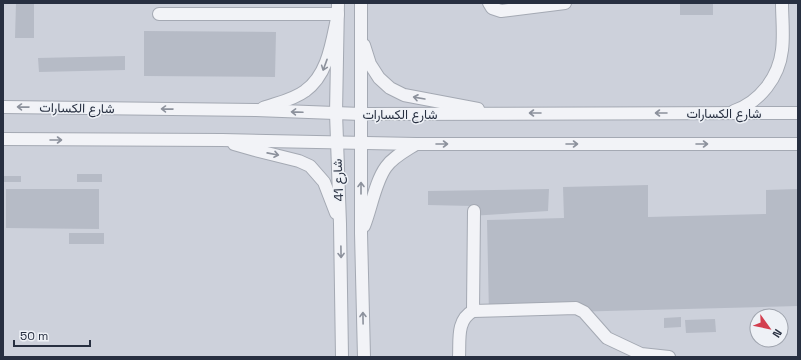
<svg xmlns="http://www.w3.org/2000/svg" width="801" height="360" font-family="'Space Grotesk',Vazirmatn,sans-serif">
	<rect width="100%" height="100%" fill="#dfe2e9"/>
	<!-- built -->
	<path fill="#cdd1db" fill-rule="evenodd" d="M 3,3 L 798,3 L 798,357 L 3,357 ZM 757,316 L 781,316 L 781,340 L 757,340 Z"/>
	<!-- building -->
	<g fill="#b6bbc6">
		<path d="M 16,3 L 34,3 L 34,38 L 15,38 Z"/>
		<rect x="680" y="3" width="33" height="12"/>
		<path d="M 144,31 L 276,32 L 275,77 L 144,76 Z"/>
		<path d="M 125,56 L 125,70 L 39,72 L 38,58 Z"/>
		<rect x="77" y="174" width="25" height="8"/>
		<rect x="3" y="176" width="18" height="6"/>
		<path d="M 648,185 L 648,217 L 766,214 L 766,190 L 798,189 L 798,306 L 489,314 L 487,220 L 564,218 L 563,187 Z"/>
		<path d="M 6,189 L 99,189 L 99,229 L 6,228 Z"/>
		<path d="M 549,189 L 548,211 L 470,216 L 472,206 L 428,205 L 428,191 Z"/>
		<rect x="69" y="233" width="35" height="11"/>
		<rect x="781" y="315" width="3" height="22"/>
		<path d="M 681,317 L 681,327 L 664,328 L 664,318 Z"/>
		<path d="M 715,319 L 716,332 L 686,333 L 685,320 Z"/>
	</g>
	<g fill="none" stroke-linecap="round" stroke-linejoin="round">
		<!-- minor casing -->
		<g stroke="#a4a9b3" stroke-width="14">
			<g id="minor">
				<path d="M 338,3 L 336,113 L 340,224 L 342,357"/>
				<path d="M 361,3 L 361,233 L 364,357"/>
				<path d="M 489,3 L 492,8 L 501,11 L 565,3"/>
				<path d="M 159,14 L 338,14 C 332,40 329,74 305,91 C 293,100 277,103 263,108"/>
				<path d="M 364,45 L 370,64 L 379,78 L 390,88 L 404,95 L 478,109"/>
				<path d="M 3,107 L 256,110 L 361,114 L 798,113"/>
				<path d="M 734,111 C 760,102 779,77 782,50 C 784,35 782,18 782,3"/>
				<path d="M 3,139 L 222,140 L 416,144 L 798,144"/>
				<path d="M 234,144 L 255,150 L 299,161 L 310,166 L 324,182 L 336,213"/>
				<path d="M 364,226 C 371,209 375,182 386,167 C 393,157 405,151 416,144"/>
				<path d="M 473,311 L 474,211"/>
				<path d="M 459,357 C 460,341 456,320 473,311 L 576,308 L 584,312 L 607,338 L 641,354 L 669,357"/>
			</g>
		</g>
		<!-- minor -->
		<use href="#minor" stroke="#f2f3f7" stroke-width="12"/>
	</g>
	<!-- one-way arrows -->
	<defs><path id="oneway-shaft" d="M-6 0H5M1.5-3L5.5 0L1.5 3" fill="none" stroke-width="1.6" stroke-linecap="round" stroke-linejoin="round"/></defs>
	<g stroke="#8c919c">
		<use href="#oneway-shaft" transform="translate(325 65) rotate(110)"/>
		<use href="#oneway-shaft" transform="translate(419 98) rotate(-170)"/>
		<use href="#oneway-shaft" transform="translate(23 107) rotate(-179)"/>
		<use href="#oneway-shaft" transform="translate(167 109) rotate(-179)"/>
		<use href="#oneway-shaft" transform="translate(297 112) rotate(-178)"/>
		<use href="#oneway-shaft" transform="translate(535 113) rotate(180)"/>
		<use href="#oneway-shaft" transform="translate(661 113) rotate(180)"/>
		<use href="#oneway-shaft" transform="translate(56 140)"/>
		<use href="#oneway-shaft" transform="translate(442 144)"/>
		<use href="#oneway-shaft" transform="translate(572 144)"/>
		<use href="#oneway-shaft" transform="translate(702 144)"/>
		<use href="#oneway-shaft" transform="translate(273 154) rotate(11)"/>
		<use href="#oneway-shaft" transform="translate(361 188) rotate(-90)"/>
		<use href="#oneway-shaft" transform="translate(341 252) rotate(89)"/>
		<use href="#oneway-shaft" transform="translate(363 318) rotate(-91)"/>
	</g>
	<g text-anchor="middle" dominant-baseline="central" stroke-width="3" stroke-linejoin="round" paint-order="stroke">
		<!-- street labels -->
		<g font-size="13" fill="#272f40" stroke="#eef1f6">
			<text transform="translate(77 108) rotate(1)">شارع الكسارات</text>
			<text x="724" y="113">شارع الكسارات</text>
			<text x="400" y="114">شارع الكسارات</text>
			<text transform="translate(338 180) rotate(-92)">شارع 41</text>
		</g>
	</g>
	<!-- border -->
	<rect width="801" height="360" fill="none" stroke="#272f40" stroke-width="8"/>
	<!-- north arrow -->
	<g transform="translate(769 328) rotate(123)"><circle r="19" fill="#eef1f6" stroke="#9ea3ad"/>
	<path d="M0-3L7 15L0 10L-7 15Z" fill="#d33e4f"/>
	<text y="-6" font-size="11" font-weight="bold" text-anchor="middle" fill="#272f40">N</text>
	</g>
	<!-- scale -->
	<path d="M14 340v6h76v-6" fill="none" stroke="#272f40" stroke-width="2"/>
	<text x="20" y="340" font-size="12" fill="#272f40" stroke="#eef1f6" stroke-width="3" paint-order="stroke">50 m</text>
</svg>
